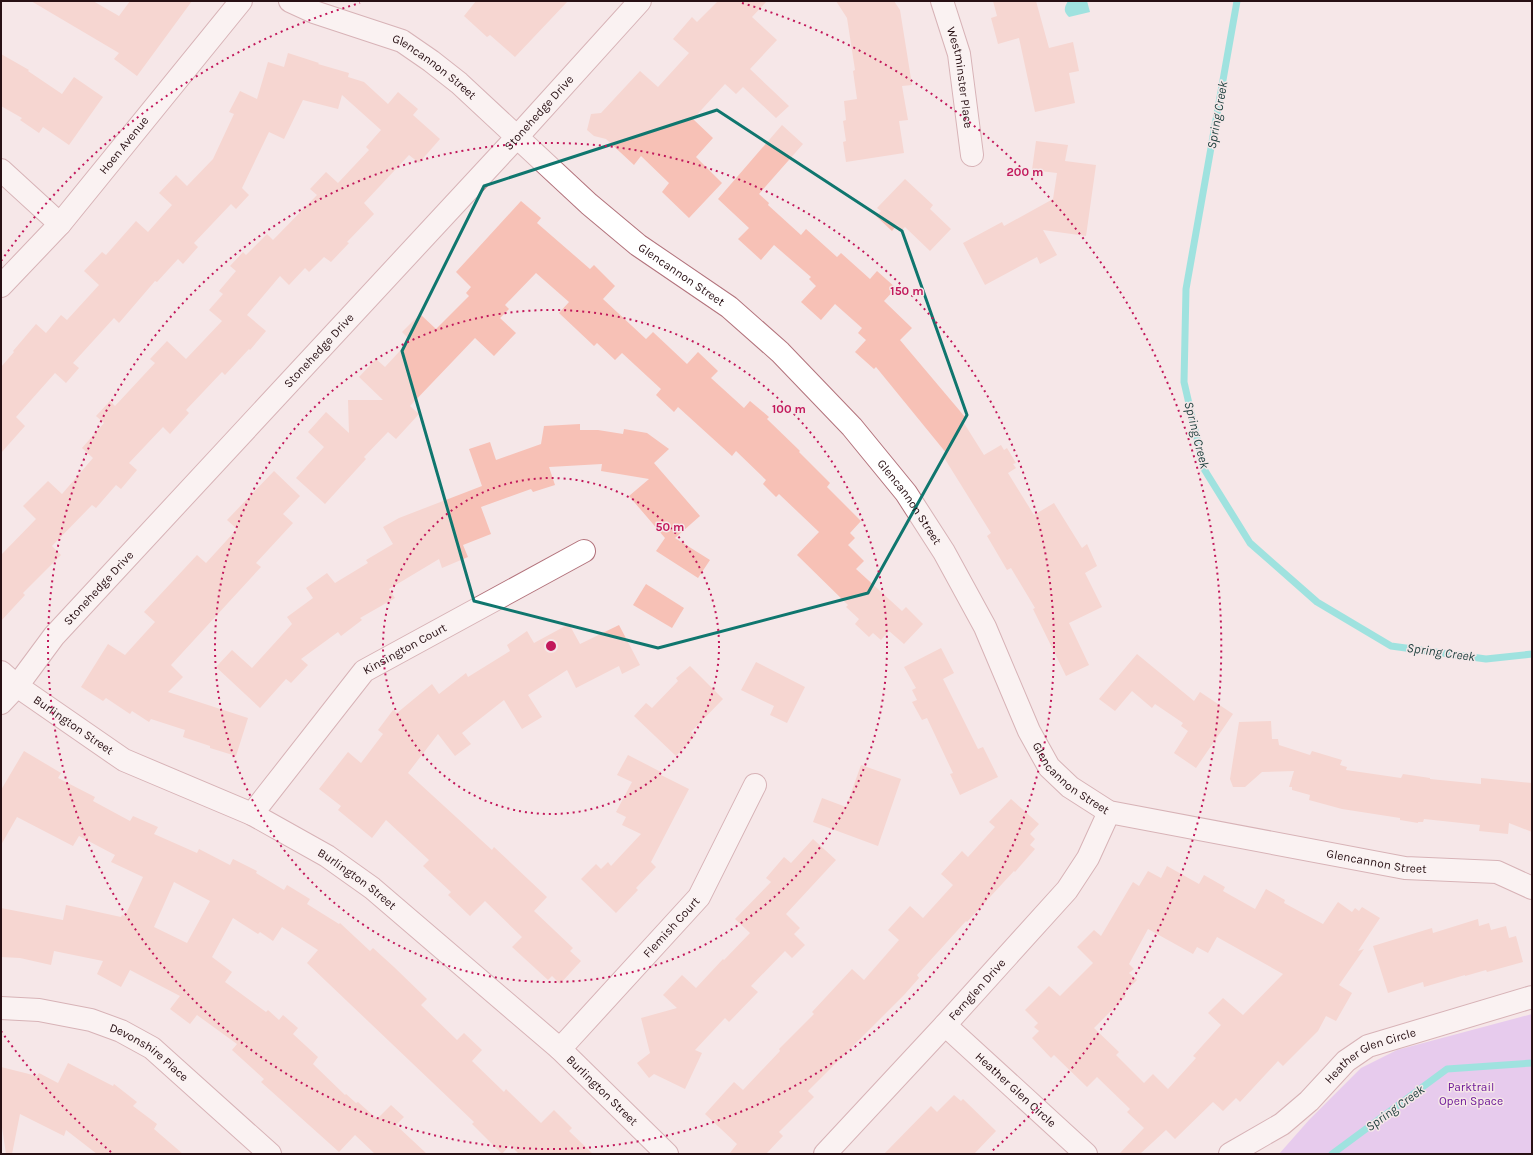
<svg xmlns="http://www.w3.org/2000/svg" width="1533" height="1155" font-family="Karla,sans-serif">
	<rect width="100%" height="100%" fill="#f5e7e8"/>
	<!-- green -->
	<path fill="#d5a8f4" d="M 1532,1014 L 1532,1154 L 1279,1154 L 1309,1120 L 1361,1068 L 1397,1050 Z"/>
	<!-- water -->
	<path fill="#37dcd5" d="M 1068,1 L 1087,1 L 1090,12 L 1069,17 C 1063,11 1064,8 1068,1 Z"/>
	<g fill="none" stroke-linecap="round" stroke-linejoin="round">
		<!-- stream -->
		<g stroke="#37dcd5" stroke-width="7">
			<path d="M 1237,1 L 1186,289 L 1184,382 L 1204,469 L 1250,543 L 1317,602 L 1391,646 L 1486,659 L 1532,654"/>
			<path d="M 1332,1154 L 1447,1069 L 1532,1063"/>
		</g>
	</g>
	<!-- building -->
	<g fill="#f7c1b6" fill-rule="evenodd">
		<path d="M 31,1 L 93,1 L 119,16 L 130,1 L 192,1 L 137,76 L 114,59 L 119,53 Z"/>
		<path d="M 476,1 L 568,1 L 515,57 L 490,35 L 487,37 L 464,16 Z"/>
		<path d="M 718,1 L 767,1 L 752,17 L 777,40 L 750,69 L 789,106 L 776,118 L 743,87 L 736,94 L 725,84 L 693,119 L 713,138 L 696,157 L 722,183 L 689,218 L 662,192 L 669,183 L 641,156 L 634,165 L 606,139 L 594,136 L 587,130 L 591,114 L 601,113 L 640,71 L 658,87 L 689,53 L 673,39 L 692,17 L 697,22 Z"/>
		<path d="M 836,1 L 894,1 L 900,10 L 912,85 L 902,86 L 908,120 L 899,121 L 904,153 L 846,162 L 843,142 L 846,141 L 843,121 L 846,120 L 844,101 L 857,99 L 853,71 L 855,70 L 847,18 Z"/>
		<path d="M 993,1 L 1036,1 L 1049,48 L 1073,42 L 1079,71 L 1069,73 L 1075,103 L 1035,112 L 1019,38 L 998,44 L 991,18 L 997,16 Z"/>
		<path d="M 288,53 L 319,63 L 318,64 L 349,73 L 348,77 L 364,82 L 388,104 L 398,92 L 418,109 L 413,115 L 440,139 L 419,163 L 409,155 L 364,203 L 374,214 L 347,242 L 349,243 L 331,262 L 324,257 L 309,272 L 305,268 L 289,285 L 280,276 L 247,315 L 266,331 L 250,350 L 249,349 L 225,375 L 222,372 L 186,410 L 189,413 L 170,434 L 163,427 L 129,463 L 137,470 L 121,489 L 116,485 L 96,508 L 92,505 L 52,546 L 61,555 L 23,593 L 25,595 L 1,621 L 1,555 L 36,519 L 23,506 L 48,481 L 62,494 L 93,458 L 82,448 L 104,423 L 96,416 L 110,401 L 115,406 L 155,363 L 150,359 L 167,341 L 186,359 L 222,321 L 209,310 L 223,294 L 219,291 L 236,271 L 230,266 L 243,252 L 246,255 L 267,234 L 273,240 L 317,195 L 310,189 L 326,172 L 338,183 L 369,150 L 366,147 L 381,130 L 342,95 L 338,109 L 303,100 L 284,139 L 269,132 L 242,188 L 249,195 L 236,209 L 231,204 L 194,243 L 198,247 L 183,264 L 178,259 L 157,282 L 155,281 L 119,323 L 114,318 L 73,363 L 79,368 L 66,383 L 55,373 L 16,417 L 25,426 L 1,453 L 1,367 L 14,352 L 13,351 L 36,324 L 46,333 L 61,315 L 67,320 L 99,285 L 84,271 L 102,252 L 106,255 L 136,221 L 148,232 L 172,205 L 159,193 L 176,175 L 187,186 L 213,159 L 234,114 L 229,112 L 240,91 L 257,99 L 268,62 L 284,67 Z"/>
		<path d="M 1,54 L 29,70 L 28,71 L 62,94 L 74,77 L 103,97 L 69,145 L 43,127 L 39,133 L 20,120 L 22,118 L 1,106 Z"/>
		<path d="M 782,125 L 803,144 L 759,194 L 769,203 L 768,205 L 801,235 L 806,229 L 837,257 L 841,253 L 870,279 L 877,271 L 896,288 L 884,301 L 912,328 L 900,340 L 965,417 L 962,420 L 984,455 L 1001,445 L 1004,450 L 1007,448 L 1016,463 L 1013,464 L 1016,468 L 1008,473 L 1034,515 L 1054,503 L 1082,548 L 1087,544 L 1097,566 L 1085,573 L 1102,607 L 1069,623 L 1089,665 L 1066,676 L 1033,609 L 1035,608 L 1011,568 L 1007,570 L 987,536 L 991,533 L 943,456 L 947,454 L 876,367 L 874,369 L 855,352 L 866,340 L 858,333 L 862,328 L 835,304 L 821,320 L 801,302 L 816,286 L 809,279 L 811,277 L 774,245 L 761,260 L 738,239 L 749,228 L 718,199 Z"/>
		<path d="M 1036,141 L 1068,145 L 1065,161 L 1096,165 L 1086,236 L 1043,230 L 1057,255 L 1040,264 L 1037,257 L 985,285 L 963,243 L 1002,222 L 1004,226 L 1053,199 L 1057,173 L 1032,170 Z"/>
		<path d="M 905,179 L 933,205 L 930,209 L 951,229 L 930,251 L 905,227 L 902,230 L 897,225 L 892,231 L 876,216 L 881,211 L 877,208 Z"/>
		<path d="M 521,201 L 541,218 L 537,223 L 590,269 L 594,265 L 615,286 L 603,299 L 646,339 L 653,332 L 687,364 L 698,352 L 718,371 L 711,378 L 744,408 L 750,401 L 769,417 L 767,419 L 800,451 L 799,452 L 830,483 L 827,487 L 861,521 L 850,533 L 855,538 L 848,545 L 864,561 L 856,569 L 902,611 L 906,607 L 923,624 L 904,644 L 889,631 L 881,640 L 873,633 L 869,637 L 855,624 L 859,619 L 846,607 L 848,605 L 797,555 L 819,532 L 779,494 L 776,497 L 763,484 L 766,480 L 736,451 L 732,456 L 678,407 L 674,412 L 656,395 L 661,389 L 622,353 L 615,360 L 597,343 L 594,346 L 559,313 L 569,302 L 536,273 L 505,305 L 509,309 L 500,318 L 516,333 L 494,356 L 475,338 L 410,406 L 419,414 L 396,439 L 388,432 L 364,457 L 366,459 L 325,504 L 296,478 L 324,447 L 308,432 L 326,412 L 349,433 L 348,400 L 383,400 L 359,377 L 376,359 L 385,367 L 410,340 L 402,332 L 420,314 L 436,329 L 469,296 L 466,293 L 471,287 L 456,272 Z"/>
		<path d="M 580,424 L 580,430 L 598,430 L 623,434 L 624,429 L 647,433 L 669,449 L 654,463 L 700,516 L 675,538 L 710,560 L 698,578 L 656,551 L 665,538 L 629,496 L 649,479 L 601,471 L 602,464 L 549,467 L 555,485 L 533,492 L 531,489 L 481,507 L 491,534 L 463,545 L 468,557 L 442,568 L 439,559 L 389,589 L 395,598 L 360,618 L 362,620 L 341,636 L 338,632 L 301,659 L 308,665 L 291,683 L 286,679 L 260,708 L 216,667 L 232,650 L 252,668 L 292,624 L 287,617 L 313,598 L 306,588 L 327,573 L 335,583 L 368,563 L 366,560 L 393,544 L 383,527 L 399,518 L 482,486 L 469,449 L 490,442 L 496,460 L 541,444 L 544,426 Z"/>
		<path d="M 274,471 L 300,496 L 283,514 L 293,523 L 256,563 L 261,567 L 171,665 L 183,677 L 168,692 L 248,718 L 236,756 L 210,748 L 210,746 L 183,737 L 185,730 L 151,719 L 149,722 L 132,711 L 130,714 L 106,698 L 103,701 L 81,687 L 108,644 L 125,655 L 155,622 L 144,612 L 197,555 L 206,563 L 237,529 L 227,520 Z"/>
		<path d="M 646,584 L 684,608 L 672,628 L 633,605 Z"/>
		<path d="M 569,624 L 580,644 L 619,625 L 640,665 L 622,674 L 619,666 L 576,688 L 567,670 L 528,695 L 542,717 L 522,729 L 504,700 L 462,733 L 471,744 L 455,756 L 438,734 L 408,773 L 492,850 L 494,847 L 547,897 L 534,911 L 573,948 L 570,951 L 581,961 L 560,984 L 552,976 L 548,980 L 512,947 L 522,937 L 485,901 L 470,916 L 448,895 L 451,892 L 423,866 L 429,860 L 386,820 L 372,838 L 338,810 L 341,806 L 319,789 L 348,752 L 361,763 L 383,734 L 378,730 L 393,710 L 397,713 L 432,684 L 439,694 L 466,673 L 468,677 L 510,651 L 507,645 L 527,631 L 534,643 Z"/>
		<path d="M 941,648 L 954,673 L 943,679 L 978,749 L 983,747 L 998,777 L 960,795 L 950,774 L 953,773 L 927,718 L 922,720 L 912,702 L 917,700 L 912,690 L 916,688 L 904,667 Z"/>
		<path d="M 1137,654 L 1194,701 L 1200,692 L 1233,714 L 1196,768 L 1174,753 L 1188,731 L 1181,726 L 1183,723 L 1155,704 L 1152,708 L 1132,691 L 1115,711 L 1099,699 Z"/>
		<path d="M 756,662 L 805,687 L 787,723 L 770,715 L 774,706 L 741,690 Z"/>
		<path d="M 690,666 L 723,699 L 691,732 L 695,736 L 676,756 L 634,716 L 646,703 L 652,708 L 678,681 L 676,678 Z"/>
		<path d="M 1271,721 L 1272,739 L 1278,739 L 1279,745 L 1310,755 L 1312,751 L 1342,760 L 1340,765 L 1347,767 L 1346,770 L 1401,778 L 1403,774 L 1430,778 L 1430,779 L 1481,784 L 1481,778 L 1532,783 L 1532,832 L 1509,823 L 1508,834 L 1479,831 L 1480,825 L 1424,819 L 1423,822 L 1418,822 L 1418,823 L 1400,820 L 1400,818 L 1342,809 L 1309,800 L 1310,795 L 1292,790 L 1292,787 L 1289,787 L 1294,771 L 1262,772 L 1245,787 L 1233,787 L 1230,779 L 1239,722 Z"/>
		<path d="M 24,751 L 61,773 L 58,778 L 95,797 L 93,801 L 130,821 L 133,816 L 158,827 L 154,834 L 197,853 L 199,849 L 230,865 L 233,859 L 257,871 L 256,873 L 284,890 L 287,885 L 310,899 L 307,904 L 339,924 L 340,923 L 370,951 L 373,948 L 394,967 L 427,999 L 421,1005 L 457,1040 L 464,1033 L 482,1050 L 472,1061 L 504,1092 L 506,1089 L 541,1123 L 554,1110 L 572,1128 L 569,1131 L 593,1154 L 519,1154 L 510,1145 L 502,1154 L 472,1124 L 474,1122 L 307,963 L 318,950 L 282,927 L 273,941 L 260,932 L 258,934 L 233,918 L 212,957 L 232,972 L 225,982 L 266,1012 L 268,1010 L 279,1020 L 283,1015 L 298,1028 L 293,1034 L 318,1057 L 313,1064 L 345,1095 L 346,1094 L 356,1103 L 358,1102 L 377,1119 L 391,1105 L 404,1117 L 396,1125 L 427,1154 L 375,1154 L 355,1135 L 339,1152 L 261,1082 L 264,1079 L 232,1050 L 237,1044 L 197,1015 L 190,1024 L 170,1009 L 180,996 L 130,970 L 121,987 L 97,974 L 103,961 L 54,951 L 51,965 L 20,958 L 1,957 L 1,908 L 63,920 L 66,905 L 121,917 L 122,915 L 125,916 L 143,877 L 111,862 L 115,855 L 79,836 L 73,846 L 17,817 L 1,845 L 1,790 ZM 174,882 L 210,901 L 187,943 L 154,927 Z"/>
		<path d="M 628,755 L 661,772 L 659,774 L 689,789 L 651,862 L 656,867 L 636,888 L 638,890 L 616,913 L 581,879 L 596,864 L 601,869 L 608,862 L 611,866 L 641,834 L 622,825 L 626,817 L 616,812 L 632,782 L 617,775 Z"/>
		<path d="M 861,765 L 901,779 L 878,846 L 813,822 L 822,798 L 846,807 Z"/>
		<path d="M 1011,799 L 1039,824 L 1030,834 L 1035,839 L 1030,845 L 1035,849 L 1015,872 L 1014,871 L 967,922 L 966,921 L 917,975 L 919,978 L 904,995 L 808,1091 L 814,1097 L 779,1132 L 783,1136 L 766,1154 L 729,1154 L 737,1144 L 705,1114 L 734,1082 L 743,1090 L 780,1051 L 779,1049 L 814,1014 L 812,1012 L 852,969 L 864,980 L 899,940 L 888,930 L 910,906 L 923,918 L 953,885 L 941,874 L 962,851 L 968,857 L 995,827 L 989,822 Z"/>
		<path d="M 813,839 L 836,860 L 786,914 L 800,928 L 794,934 L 805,945 L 792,958 L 785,951 L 751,986 L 758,992 L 729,1022 L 725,1018 L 695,1050 L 702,1053 L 685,1089 L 654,1074 L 649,1078 L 637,1063 L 650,1053 L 641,1018 L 677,1008 L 663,995 L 682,975 L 696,988 L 723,959 L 724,960 L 750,933 L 735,919 L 771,882 L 766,878 L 784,857 L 791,863 Z"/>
		<path d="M 1167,866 L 1199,884 L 1204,875 L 1225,887 L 1223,891 L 1255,909 L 1266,889 L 1285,900 L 1284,903 L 1323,924 L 1338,902 L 1352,912 L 1355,908 L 1359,911 L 1362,907 L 1380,918 L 1358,951 L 1364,949 L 1339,985 L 1352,993 L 1336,1021 L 1326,1016 L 1318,1031 L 1283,1066 L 1278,1061 L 1240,1102 L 1236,1098 L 1223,1111 L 1213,1102 L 1175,1139 L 1166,1130 L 1140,1154 L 1119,1154 L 1144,1128 L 1127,1112 L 1130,1109 L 1097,1077 L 1087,1087 L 1054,1055 L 1051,1058 L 1032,1038 L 1039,1031 L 1034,1027 L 1038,1023 L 1025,1010 L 1049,986 L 1060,996 L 1093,963 L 1077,947 L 1094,930 L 1101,936 L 1133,882 L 1139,886 L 1148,871 L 1161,878 ZM 1148,929 L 1193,954 L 1197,947 L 1208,953 L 1217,937 L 1283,974 L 1243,1015 L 1223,998 L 1208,1013 L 1221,1025 L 1193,1056 L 1196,1058 L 1168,1089 L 1153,1074 L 1144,1083 L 1116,1055 L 1119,1052 L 1094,1028 L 1126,996 L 1123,994 L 1137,980 L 1129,973 L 1134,969 L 1129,964 Z"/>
		<path d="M 1478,919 L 1479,926 L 1489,923 L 1491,930 L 1506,926 L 1509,938 L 1516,936 L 1523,962 L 1487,972 L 1486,970 L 1465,976 L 1465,975 L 1424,987 L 1423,982 L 1388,993 L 1373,946 L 1432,928 L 1433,933 Z"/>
		<path d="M 68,1063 L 113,1086 L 114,1084 L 137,1102 L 133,1106 L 157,1124 L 154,1129 L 183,1154 L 97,1154 L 66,1130 L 64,1136 L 20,1114 L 12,1154 L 6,1154 L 1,1121 L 1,1067 L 37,1076 L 39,1073 L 58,1083 Z"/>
		<path d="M 954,1095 L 961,1101 L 963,1099 L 996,1131 L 974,1154 L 884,1154 L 931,1106 L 937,1112 Z"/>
	</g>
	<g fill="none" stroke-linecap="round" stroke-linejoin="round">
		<!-- minor casing -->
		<g stroke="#b3737c" stroke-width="24">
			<g id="minor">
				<path id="s1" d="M 290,1 L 314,12 L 402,41 L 431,61 L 459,83 L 589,204 L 638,245 L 729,307 L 780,352 L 852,427 L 906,493 L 944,552 L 985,627 L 1029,731 L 1049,767 L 1070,787 L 1109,812 L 1405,868 L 1497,872 L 1532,888"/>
				<path id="s2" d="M 942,1 L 959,54 L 972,155"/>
				<path d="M 1,170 L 60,224"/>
				<path id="s3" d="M 1,286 L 60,224 L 241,1"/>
				<path id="s4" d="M 1,672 L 17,686 L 124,760 L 252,814 L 327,856 L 372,888 L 560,1049 L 667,1154"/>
				<path id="s5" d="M 1,703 L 17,686 L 54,636 L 517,137 L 640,1"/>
				<path id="s6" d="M 252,814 L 364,671 L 584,551"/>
				<path id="s7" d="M 1,1008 L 39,1010 L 91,1020 L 121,1031 L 152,1048 L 270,1154"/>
				<path id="s8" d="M 945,1025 L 1086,1154"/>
				<path id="s9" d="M 560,1049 L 699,897 L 755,785"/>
				<path id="s10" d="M 825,1154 L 945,1025 L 1067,890 L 1088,858 L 1109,812"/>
				<path id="s11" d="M 1230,1154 L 1282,1124 L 1309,1101 L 1346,1061 L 1368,1046 L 1532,997"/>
			</g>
		</g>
		<!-- minor -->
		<use href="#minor" stroke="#fff" stroke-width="22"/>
	</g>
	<!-- marked area -->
	<path d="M0 0H1533V1155H0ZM 717,110 L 902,231 L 967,415 L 868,593 L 658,648 L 474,601 L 402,351 L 484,186 Z" fill="#f5e7e8" fill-opacity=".55" fill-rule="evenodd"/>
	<path fill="none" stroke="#0f766e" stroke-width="3" stroke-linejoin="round" d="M 717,110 L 902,231 L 967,415 L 868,593 L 658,648 L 474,601 L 402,351 L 484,186 Z"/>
	<!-- distance rings -->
	<g fill="none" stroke="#c2185b" stroke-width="2" stroke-dasharray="2 4">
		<circle cx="551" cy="646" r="168"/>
		<circle cx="551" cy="646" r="336"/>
		<circle cx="551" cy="646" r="503"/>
		<path d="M111 1152A671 671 0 0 1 1 1031M1 261A671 671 0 0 1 360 3M742 3A671 671 0 0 1 991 1152"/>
	</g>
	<g text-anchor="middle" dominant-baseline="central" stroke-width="3" stroke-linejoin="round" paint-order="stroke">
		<!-- street labels -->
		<g font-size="12" fill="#281014" stroke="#f5e7e8">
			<text stroke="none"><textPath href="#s1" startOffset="160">Glencannon Street</textPath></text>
			<text stroke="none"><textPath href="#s2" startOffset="79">Westminster Place</textPath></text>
			<text stroke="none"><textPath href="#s5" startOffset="799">Stonehedge Drive</textPath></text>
			<text stroke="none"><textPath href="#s3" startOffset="187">Hoen Avenue</textPath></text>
			<text stroke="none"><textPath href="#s1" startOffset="484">Glencannon Street</textPath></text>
			<text stroke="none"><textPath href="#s5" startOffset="475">Stonehedge Drive</textPath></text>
			<text stroke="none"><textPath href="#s1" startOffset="808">Glencannon Street</textPath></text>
			<text stroke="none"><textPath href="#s5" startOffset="151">Stonehedge Drive</textPath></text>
			<text stroke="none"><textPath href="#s6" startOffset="228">Kinsington Court</textPath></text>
			<text stroke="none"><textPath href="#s4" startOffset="90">Burlington Street</textPath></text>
			<text stroke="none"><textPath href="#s1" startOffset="1132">Glencannon Street</textPath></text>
			<text stroke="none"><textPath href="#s1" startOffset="1456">Glencannon Street</textPath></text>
			<text stroke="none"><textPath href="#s4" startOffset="414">Burlington Street</textPath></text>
			<text stroke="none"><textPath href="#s9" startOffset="165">Flemish Court</textPath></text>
			<text stroke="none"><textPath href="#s10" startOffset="224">Fernglen Drive</textPath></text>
			<text stroke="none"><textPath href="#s7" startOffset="158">Devonshire Place</textPath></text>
			<text stroke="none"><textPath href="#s11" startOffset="174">Heather Glen Circle</textPath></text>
			<text stroke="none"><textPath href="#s8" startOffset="96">Heather Glen Circle</textPath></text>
			<text stroke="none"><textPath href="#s4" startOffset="738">Burlington Street</textPath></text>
		</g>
		<!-- park labels -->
		<g font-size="12" fill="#6f1a99" stroke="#f5e7e8">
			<text x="1471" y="1087">Parktrail<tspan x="1471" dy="14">Open Space</tspan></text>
		</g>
		<!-- water labels -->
		<g font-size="13" font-style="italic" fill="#274745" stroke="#f5e7e8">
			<text transform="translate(1217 115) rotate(-80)">Spring Creek</text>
			<text transform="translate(1197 435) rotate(76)">Spring Creek</text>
			<text transform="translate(1441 652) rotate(8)">Spring Creek</text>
			<text transform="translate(1395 1108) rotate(-36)">Spring Creek</text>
		</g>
	</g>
	<circle cx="551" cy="646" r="6" fill="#c2185b" stroke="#f5e7e8" stroke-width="2"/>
	<g font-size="12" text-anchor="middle" font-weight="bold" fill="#c2185b" stroke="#f5e7e8" stroke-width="3" stroke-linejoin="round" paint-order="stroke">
		<text x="1025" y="176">200 m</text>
		<text x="907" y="295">150 m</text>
		<text x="789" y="413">100 m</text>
		<text x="670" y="531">50 m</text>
	</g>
	<!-- border -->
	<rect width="1533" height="1155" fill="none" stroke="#281014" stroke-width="4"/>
</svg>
